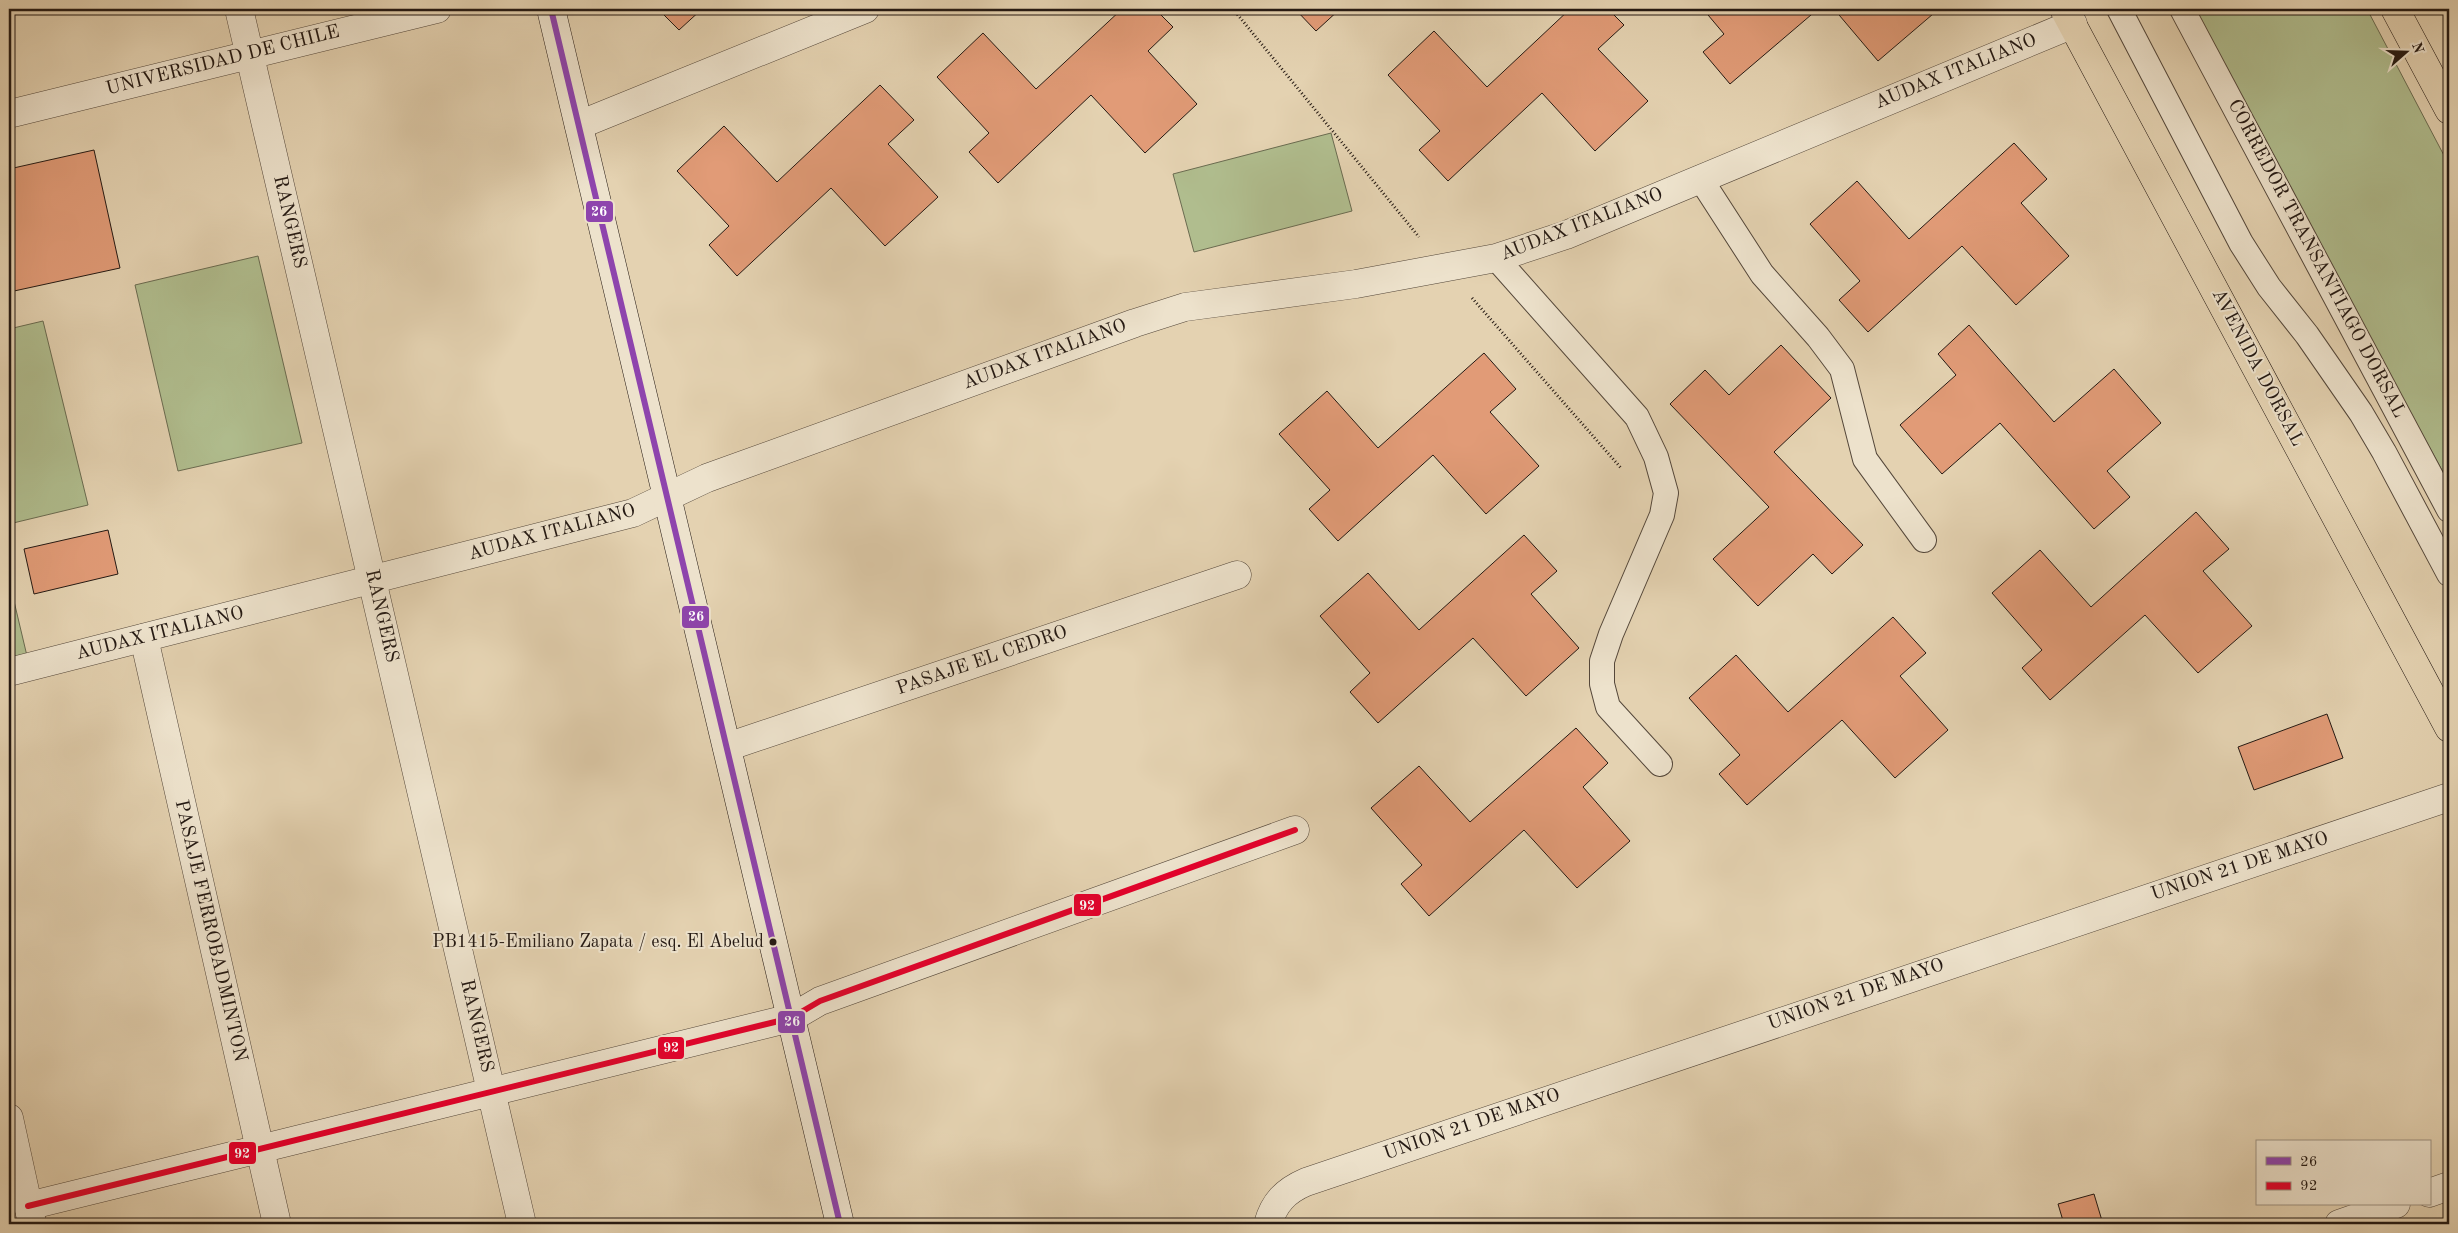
<svg xmlns="http://www.w3.org/2000/svg" width="2458" height="1233" font-family="'Old Standard TT',serif">
	<rect width="100%" height="100%" fill="#e4d2b1"/>
	<filter id="stains"><feTurbulence type="fractalNoise" baseFrequency=".004" numOctaves="4"/><feColorMatrix values="0 0 0 0 .2 0 0 0 0 .09 0 0 0 0 .02 0 0 0 .5 -.17"/></filter>
	<radialGradient id="worn" r=".72"><stop offset=".6" stop-color="#630" stop-opacity="0"/><stop offset="1" stop-color="#630" stop-opacity=".3"/></radialGradient>
	<!-- green -->
	<g fill="#b0bd8e" stroke="#6a6b50">
		<path d="M 2189,9 L 2367,9 L 2449,165 L 2449,483 Z"/>
		<path d="M 1331,133 L 1352,211 L 1194,252 L 1173,174 Z"/>
		<path d="M 258,256 L 302,443 L 178,471 L 135,285 Z"/>
		<path d="M 43,321 L 88,505 L 9,524 L 9,329 Z"/>
		<path d="M 9,580 L 27,656 L 9,660 Z"/>
	</g>
	<!-- building -->
	<g fill="#e19b77" stroke="#241913">
		<path d="M 658,9 L 702,9 L 679,30 Z"/>
		<path d="M 1122,9 L 1155,9 L 1173,27 L 1148,51 L 1197,104 L 1145,153 L 1091,95 L 998,183 L 969,152 L 989,133 L 937,77 L 983,33 L 1036,89 Z"/>
		<path d="M 1295,9 L 1340,9 L 1316,31 Z"/>
		<path d="M 1570,9 L 1608,9 L 1624,25 L 1598,49 L 1648,101 L 1595,151 L 1542,93 L 1448,181 L 1419,150 L 1440,131 L 1388,75 L 1434,31 L 1487,87 Z"/>
		<path d="M 1703,9 L 1818,9 L 1730,84 L 1703,52 L 1724,34 Z"/>
		<path d="M 1834,9 L 1928,9 L 1933,14 L 1878,61 Z"/>
		<path d="M 880,85 L 914,120 L 888,144 L 938,197 L 885,246 L 831,188 L 737,276 L 709,245 L 729,226 L 677,171 L 724,126 L 777,182 Z"/>
		<path d="M 2014,143 L 2047,179 L 2021,203 L 2069,256 L 2016,305 L 1962,246 L 1868,332 L 1839,300 L 1860,281 L 1810,224 L 1857,181 L 1909,239 Z"/>
		<path d="M 94,150 L 120,268 L 14,291 L 9,269 L 9,169 Z"/>
		<path d="M 1969,325 L 2054,422 L 2114,369 L 2161,423 L 2107,471 L 2130,497 L 2094,529 L 2000,423 L 1942,474 L 1900,425 L 1956,375 L 1938,354 Z"/>
		<path d="M 1781,345 L 1831,398 L 1774,452 L 1863,545 L 1832,574 L 1813,554 L 1758,606 L 1713,559 L 1769,507 L 1670,404 L 1705,370 L 1729,395 Z"/>
		<path d="M 1484,353 L 1516,389 L 1490,412 L 1539,466 L 1486,514 L 1433,455 L 1338,541 L 1309,509 L 1330,490 L 1279,434 L 1327,391 L 1378,448 Z"/>
		<path d="M 2196,512 L 2229,549 L 2203,571 L 2252,626 L 2198,673 L 2145,615 L 2050,700 L 2022,668 L 2042,650 L 1992,593 L 2040,550 L 2091,607 Z"/>
		<path d="M 108,530 L 118,574 L 34,594 L 24,549 Z"/>
		<path d="M 1524,535 L 1557,571 L 1531,594 L 1579,648 L 1526,696 L 1473,638 L 1378,723 L 1350,692 L 1370,673 L 1320,616 L 1368,573 L 1419,630 Z"/>
		<path d="M 1893,617 L 1926,653 L 1900,676 L 1948,730 L 1895,778 L 1842,720 L 1747,805 L 1719,774 L 1740,755 L 1689,698 L 1736,655 L 1788,712 Z"/>
		<path d="M 2327,714 L 2343,758 L 2254,790 L 2238,747 Z"/>
		<path d="M 1576,728 L 1608,763 L 1583,787 L 1630,841 L 1577,888 L 1524,830 L 1429,916 L 1401,884 L 1422,865 L 1371,808 L 1419,766 L 1470,822 Z"/>
		<path d="M 2094,1194 L 2103,1224 L 2064,1224 L 2058,1204 Z"/>
	</g>
	<g fill="none" stroke-linecap="round" stroke-linejoin="round">
		<!-- lane casing -->
		<g stroke="#54473a" stroke-width="26">
			<g id="lane">
				<path d="M 2119,9 L 2241,243 L 2269,287 L 2307,335 L 2361,413 L 2384,452 L 2449,574"/>
				<path d="M 2182,9 L 2449,510"/>
				<path d="M 1700,178 L 1762,274 L 1818,337 L 1842,369 L 1865,459 L 1924,540"/>
				<path d="M 1496,258 L 1637,417 L 1656,457 L 1666,493 L 1662,515 L 1611,634 L 1602,661 L 1602,684 L 1608,707 L 1660,764"/>
			</g>
		</g>
		<!-- street casing -->
		<g stroke="#54473a" stroke-width="29">
			<g id="street">
				<path d="M 239,9 L 522,1224"/>
				<path d="M 9,114 L 437,9"/>
				<path d="M 579,125 L 865,9"/>
				<path d="M 144,638 L 277,1224"/>
				<path d="M 9,672 L 633,513 L 707,478 L 1135,323 L 1185,307 L 1356,284 L 1496,258 L 1566,235 L 2073,24"/>
				<path d="M 727,747 L 1237,575"/>
				<path d="M 9,1118 L 32,1223"/>
				<path d="M 2429,1193 L 2449,1186"/>
				<path d="M 28,1206 L 791,1018 L 820,1001 L 1295,830"/>
				<path d="M 1268,1224 C 1274,1203 1285,1191 1306,1182 L 2449,797"/>
				<path d="M 2339,1224 L 2396,1204"/>
			</g>
		</g>
		<!-- secondary casing -->
		<g stroke="#241913" stroke-width="29">
			<path id="secondary" d="M 551,9 L 840,1224"/>
		</g>
		<!-- primary casing -->
		<g stroke="#241913" stroke-width="29">
			<g id="primary">
				<path d="M 2064,9 L 2449,728"/>
				<path d="M 2395,9 L 2449,110"/>
			</g>
		</g>
		<!-- path -->
		<g stroke="#241913" stroke-width="3" stroke-dasharray="1 2.5" stroke-linecap="butt">
			<path d="M 1233,9 L 1419,237"/>
			<path d="M 1472,298 L 1621,468"/>
		</g>
		<!-- lane -->
		<use href="#lane" stroke="#ede2cc" stroke-width="24"/>
		<!-- street -->
		<use href="#street" stroke="#ede2cc" stroke-width="28"/>
		<!-- secondary -->
		<use href="#secondary" stroke="#ede2cc" stroke-width="28"/>
		<!-- primary -->
		<use href="#primary" stroke="#e4d2b1" stroke-width="28"/>
		<!-- bus-1 casing -->
		<g stroke="#ede2cc" stroke-width="10">
			<path id="bus-1" d="M 551,9 L 840,1224"/>
		</g>
		<!-- bus-2 casing -->
		<g stroke="#ede2cc" stroke-width="10">
			<path id="bus-2" d="M 28,1206 L 791,1018 L 820,1001 L 1295,830"/>
		</g>
		<!-- bus-1 -->
		<use href="#bus-1" stroke="#8e44ad" stroke-width="6"/>
		<!-- bus-2 -->
		<use href="#bus-2" stroke="#e4002b" stroke-width="6"/>
	</g>
	<!-- markers -->
	<circle fill="#241913" stroke="#ede2cc" stroke-width="2" cx="773" cy="942" r="4.5"/>
	<g text-anchor="middle" dominant-baseline="central" stroke-width="4" stroke-linejoin="round" paint-order="stroke">
		<!-- bus labels -->
		<g font-size="18" fill="#241913" stroke="#ede2cc" text-anchor="end">
			<text x="764" y="942">PB1415-Emiliano Zapata / esq. El Abelud</text>
		</g>
		<!-- street labels -->
		<g font-size="19" fill="#241913" stroke="#ede2cc">
			<text transform="translate(223 61) rotate(-14)">UNIVERSIDAD DE CHILE</text>
			<text transform="translate(1956 72) rotate(-22)">AUDAX ITALIANO</text>
			<text transform="translate(289 222) rotate(77)">RANGERS</text>
			<text transform="translate(1582 225) rotate(-21)">AUDAX ITALIANO</text>
			<text transform="translate(2316 259) rotate(62)">CORREDOR TRANSANTIAGO DORSAL</text>
			<text transform="translate(1045 355) rotate(-20)">AUDAX ITALIANO</text>
			<text transform="translate(2257 368) rotate(62)">AVENIDA DORSAL</text>
			<text transform="translate(552 533) rotate(-15)">AUDAX ITALIANO</text>
			<text transform="translate(381 616) rotate(77)">RANGERS</text>
			<text transform="translate(160 634) rotate(-14)">AUDAX ITALIANO</text>
			<text transform="translate(982 661) rotate(-19)">PASAJE EL CEDRO</text>
			<text transform="translate(2240 867) rotate(-18)">UNION 21 DE MAYO</text>
			<text transform="translate(210 931) rotate(77)">PASAJE FERROBADMINTON</text>
			<text transform="translate(1856 995) rotate(-19)">UNION 21 DE MAYO</text>
			<text transform="translate(476 1026) rotate(77)">RANGERS</text>
			<text transform="translate(1472 1125) rotate(-19)">UNION 21 DE MAYO</text>
		</g>
	</g>
	<g stroke="#ede2cc" stroke-width="2">
		<rect x="585" y="200" width="29" height="23" rx="5" fill="#8e44ad"/>
		<rect x="681" y="605" width="29" height="24" rx="5" fill="#8e44ad"/>
		<rect x="1073" y="893" width="29" height="24" rx="5" fill="#e4002b"/>
		<rect x="777" y="1010" width="29" height="24" rx="5" fill="#8e44ad"/>
		<rect x="657" y="1036" width="28" height="24" rx="5" fill="#e4002b"/>
		<rect x="228" y="1141" width="29" height="24" rx="5" fill="#e4002b"/>
	</g>
	<g font-size="14" text-anchor="middle" font-weight="bold" fill="#fff">
		<text x="599" y="216">26</text>
		<text x="696" y="621">26</text>
		<text x="1087" y="910">92</text>
		<text x="792" y="1026">26</text>
		<text x="671" y="1052">92</text>
		<text x="242" y="1158">92</text>
	</g>
	<!-- margin -->
	<rect width="2458" height="1233" fill="none" stroke="#e4d2b1" stroke-width="30"/>
	<rect x="10" y="10" width="2438" height="1213" fill="none" stroke="#241913" stroke-width="2.5"/>
	<rect x="15" y="15" width="2428" height="1203" fill="none" stroke="#241913"/>
	<!-- legend -->
	<rect x="2256" y="1140" width="175" height="65" fill="#ede2cc" stroke="#9d9282"/>
	<rect x="2266" y="1157" width="25" height="8" fill="#8e44ad" stroke="#9d9282"/>
	<text x="2300" y="1166" font-size="15" fill="#241913">26</text>
	<rect x="2266" y="1182" width="25" height="8" fill="#e4002b" stroke="#9d9282"/>
	<text x="2300" y="1190" font-size="15" fill="#241913">92</text>
	<!-- north arrow -->
	<g transform="translate(2406 52) rotate(70)" stroke="#ede2cc" stroke-width="4" paint-order="stroke">
	<path d="M0-4L9 19L0 12L-9 19Z" fill="#241913"/>
	<text y="-8" font-size="14" font-weight="bold" text-anchor="middle" fill="#241913">N</text>
	</g>
	<rect width="100%" height="100%" filter="url(#stains)"/>
	<rect width="100%" height="100%" fill="url(#worn)"/>
</svg>
